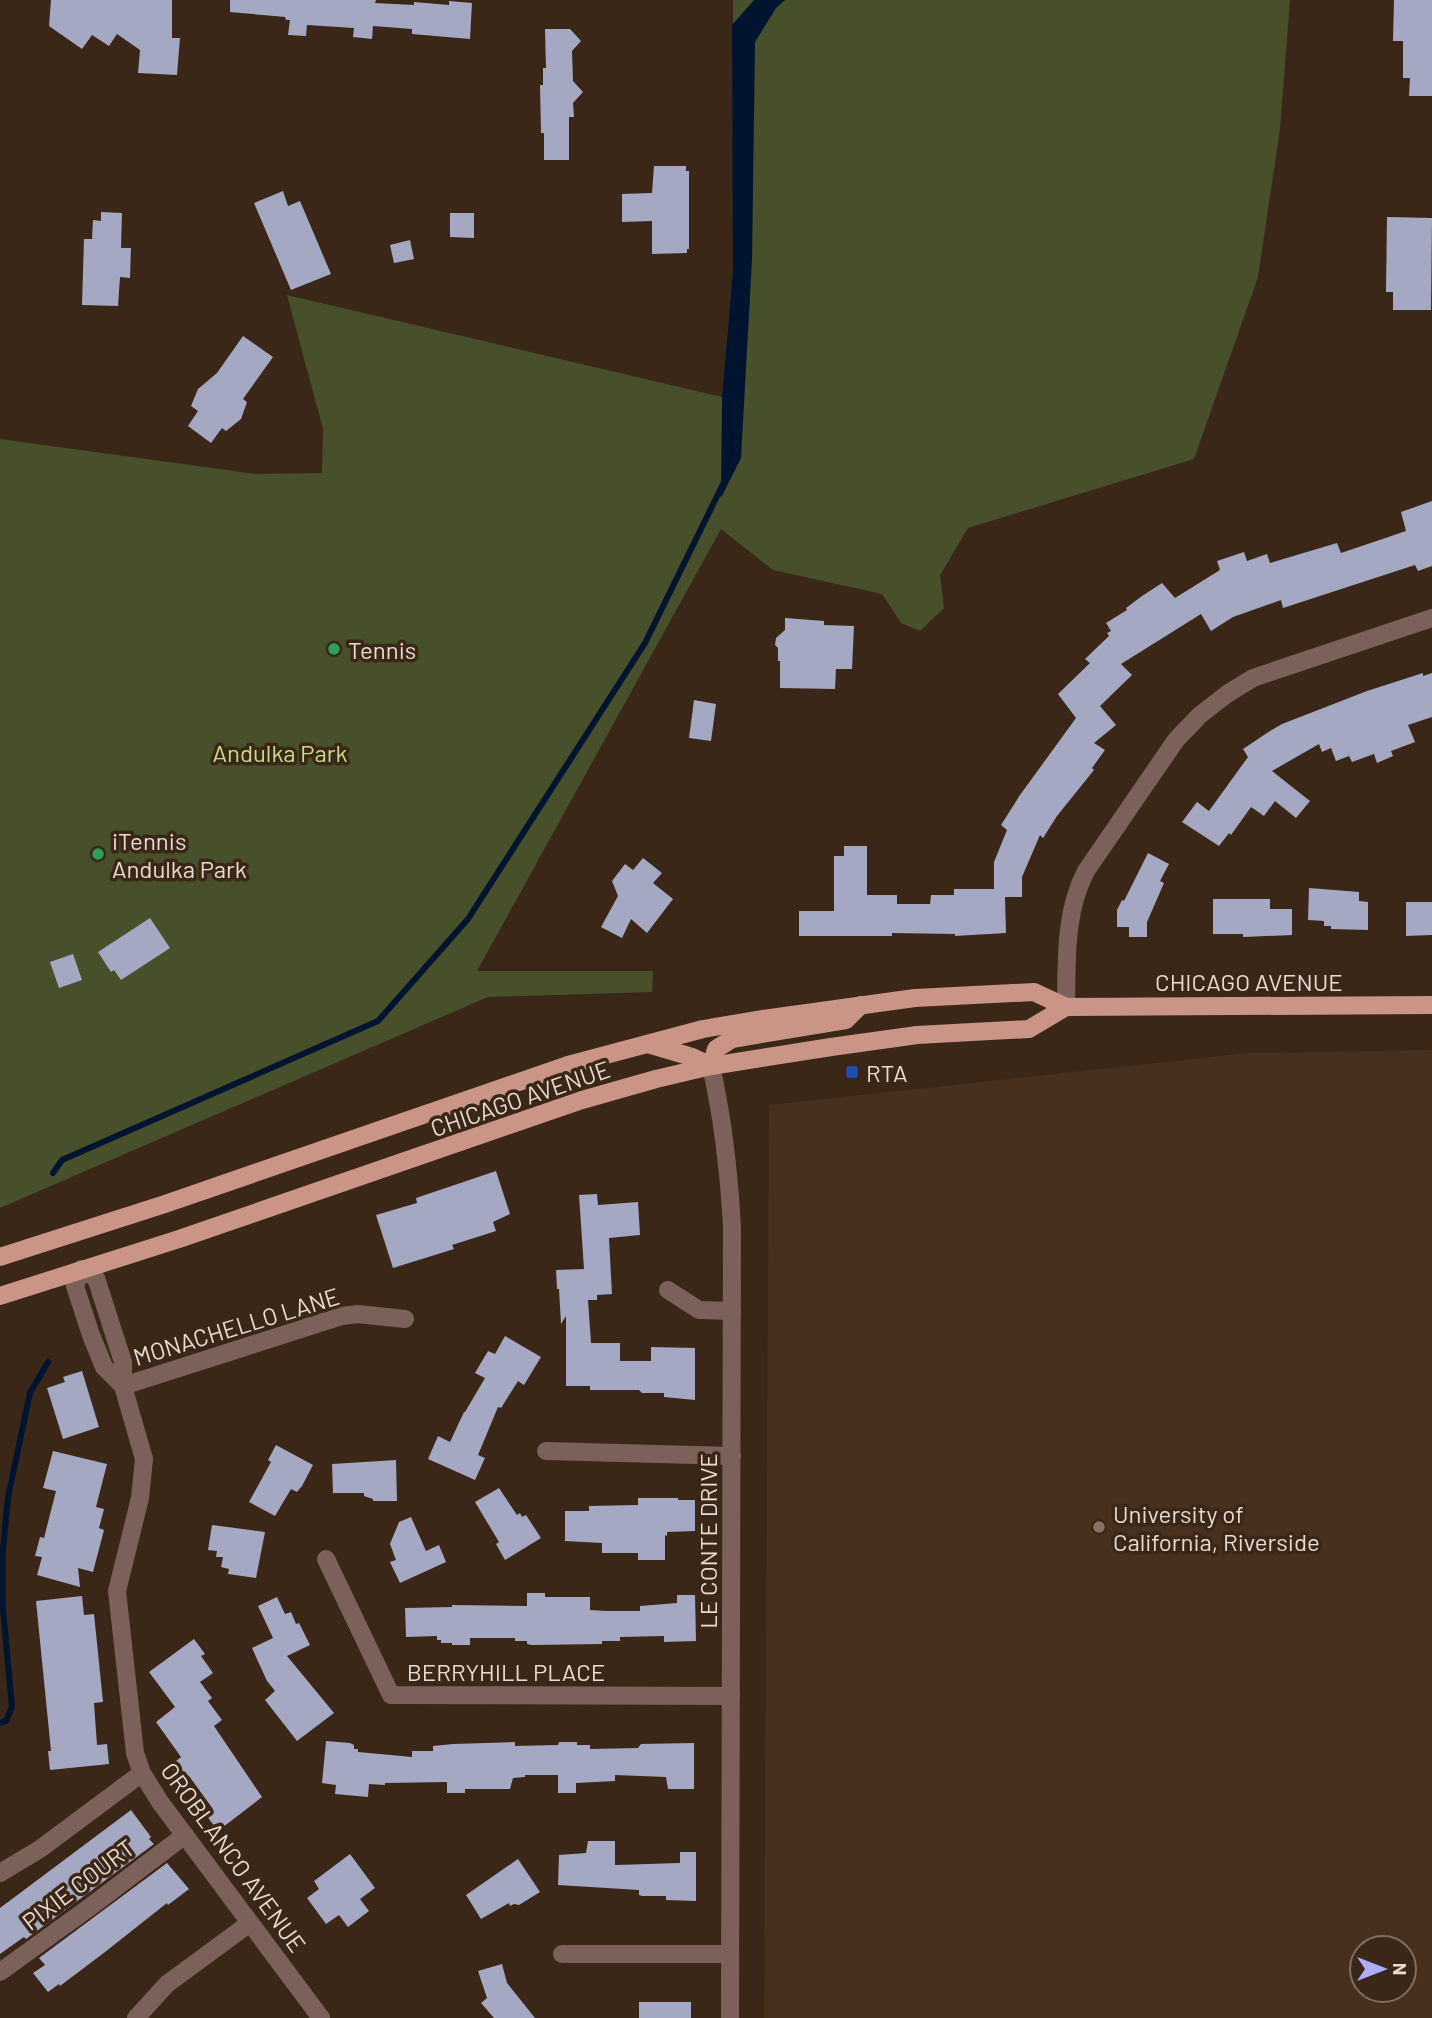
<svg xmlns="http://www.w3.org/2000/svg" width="1432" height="2018" font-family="Barlow,sans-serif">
	<rect width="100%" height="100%" fill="#3a2718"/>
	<!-- built -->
	<path fill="#48301e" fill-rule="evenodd" d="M 1432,1050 L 1432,2018 L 764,2018 L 769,1105 L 1248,1053 ZM 1362,1948 L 1404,1948 L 1404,1990 L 1362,1990 Z"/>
	<!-- green -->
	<path fill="#47502b" d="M 733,0 L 1290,0 L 1280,129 L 1258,277 L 1194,459 L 968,528 L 940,575 L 944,608 L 920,631 L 901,623 L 882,594 L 773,570 L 721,529 L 477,971 L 653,971 L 652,992 L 488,997 L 0,1208 L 0,439 L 256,474 L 322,473 L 323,429 L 287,295 L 722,397 L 733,269 Z"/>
	<!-- water -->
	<path fill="#001430" d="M 754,0 L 785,0 L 776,8 L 755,42 L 752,260 L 741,458 L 721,498 L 722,397 L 733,269 L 732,25 Z"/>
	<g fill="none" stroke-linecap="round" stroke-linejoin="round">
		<!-- stream -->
		<g stroke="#001430" stroke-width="6">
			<path d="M 53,1173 L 62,1160 L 378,1021 L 468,919 L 645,643 L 725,480"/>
			<path d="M 0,1723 L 6,1721 L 12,1707 L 3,1609 L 3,1550 L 8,1497 L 30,1393 L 48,1362"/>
		</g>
	</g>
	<!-- building -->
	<g fill="#a5a8c2">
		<path d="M 51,0 L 172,0 L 172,38 L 180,38 L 177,75 L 138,73 L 140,50 L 117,34 L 109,46 L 92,35 L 82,49 L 49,26 Z"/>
		<path d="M 230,0 L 376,0 L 375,3 L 414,5 L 414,2 L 449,5 L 449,1 L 472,3 L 470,39 L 412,34 L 412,29 L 373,26 L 372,39 L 353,37 L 354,28 L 307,25 L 306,36 L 288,35 L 290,20 L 286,20 L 285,17 L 230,12 Z"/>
		<path d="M 1394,0 L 1432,0 L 1432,96 L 1409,96 L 1410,78 L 1403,78 L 1403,41 L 1393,41 Z"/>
		<path d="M 545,29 L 570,29 L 581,41 L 572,51 L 573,81 L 583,92 L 573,103 L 574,117 L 569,117 L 569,160 L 544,160 L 544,133 L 541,133 L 540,85 L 543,85 L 543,68 L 546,68 Z"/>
		<path d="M 654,166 L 686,166 L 686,171 L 689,171 L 689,249 L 687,249 L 687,253 L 652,254 L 652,221 L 622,222 L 622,194 L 652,193 Z"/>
		<path d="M 283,191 L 288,206 L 300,201 L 331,274 L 291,290 L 254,203 Z"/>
		<path d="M 101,212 L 122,213 L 121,248 L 131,248 L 130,278 L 120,277 L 118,306 L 82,305 L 84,239 L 92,239 L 93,220 L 101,221 Z"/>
		<path d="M 450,213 L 474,213 L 474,238 L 450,237 Z"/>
		<path d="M 1387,217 L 1432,218 L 1431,310 L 1393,310 L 1393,292 L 1386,292 Z"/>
		<path d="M 410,240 L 414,259 L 394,263 L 390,245 Z"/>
		<path d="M 243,336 L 273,357 L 243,399 L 247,402 L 241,419 L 226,431 L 222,428 L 211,443 L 188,426 L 198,411 L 191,406 L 198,389 L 217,373 Z"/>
		<path d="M 1432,501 L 1432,566 L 1418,571 L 1415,565 L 1283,608 L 1281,600 L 1233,617 L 1211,631 L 1201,614 L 1121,664 L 1132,675 L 1100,706 L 1116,725 L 1094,743 L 1105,750 L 1092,768 L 1094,770 L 1057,816 L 1043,838 L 1040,835 L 1022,877 L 1022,897 L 1005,897 L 1006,933 L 955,936 L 955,934 L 892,933 L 892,936 L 799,936 L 799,911 L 834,911 L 834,856 L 844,856 L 844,846 L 867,846 L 867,895 L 897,895 L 897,904 L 930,904 L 931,895 L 954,895 L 954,889 L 994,889 L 994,862 L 1007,830 L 1001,825 L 1020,795 L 1076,718 L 1058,694 L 1090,663 L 1085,659 L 1109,636 L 1107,633 L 1111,631 L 1106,623 L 1127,610 L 1126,608 L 1142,596 L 1162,583 L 1175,598 L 1220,570 L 1217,561 L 1244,552 L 1247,561 L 1267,554 L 1270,563 L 1337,543 L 1341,553 L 1406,531 L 1401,512 Z"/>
		<path d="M 785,618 L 824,621 L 824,625 L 854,626 L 852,669 L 836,669 L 835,689 L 780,688 L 780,661 L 778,661 L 778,648 L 775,645 L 776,638 L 785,630 Z"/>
		<path d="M 1423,673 L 1423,676 L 1432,673 L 1432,717 L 1408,725 L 1415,742 L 1391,751 L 1393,756 L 1377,763 L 1374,754 L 1352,762 L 1349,756 L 1336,761 L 1331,748 L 1322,752 L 1319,744 L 1272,771 L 1310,801 L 1296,818 L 1275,801 L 1264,816 L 1251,807 L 1231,835 L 1229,833 L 1219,846 L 1182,822 L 1197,802 L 1209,811 L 1248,757 L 1243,749 L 1270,731 L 1282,724 L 1367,691 Z"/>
		<path d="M 694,700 L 716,704 L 711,741 L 689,738 Z"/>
		<path d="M 1148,853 L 1169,864 L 1160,881 L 1164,883 L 1147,922 L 1147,937 L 1129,937 L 1129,927 L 1117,927 L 1117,910 L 1122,900 L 1124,901 Z"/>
		<path d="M 643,858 L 662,873 L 653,883 L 673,899 L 647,933 L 631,919 L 622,938 L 601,927 L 618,896 L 612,881 L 625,864 L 633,870 Z"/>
		<path d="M 1309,888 L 1359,892 L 1359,901 L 1368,902 L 1368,930 L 1331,929 L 1331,926 L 1324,926 L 1324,921 L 1308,920 Z"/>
		<path d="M 1213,899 L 1270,899 L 1270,909 L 1292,909 L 1292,935 L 1243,937 L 1243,934 L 1213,934 Z"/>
		<path d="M 1406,902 L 1432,902 L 1432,935 L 1406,936 Z"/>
		<path d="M 150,918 L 170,948 L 121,980 L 114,970 L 111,972 L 98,952 Z"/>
		<path d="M 73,954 L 82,980 L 59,988 L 50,962 Z"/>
		<path d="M 496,1171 L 510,1214 L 493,1222 L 496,1231 L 452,1245 L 454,1249 L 393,1268 L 376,1215 L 417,1203 L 416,1198 Z"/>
		<path d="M 597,1194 L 598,1205 L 638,1202 L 640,1235 L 609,1238 L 612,1294 L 597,1295 L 597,1300 L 588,1300 L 591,1343 L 620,1343 L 620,1361 L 651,1361 L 651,1347 L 695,1348 L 695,1400 L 664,1397 L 664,1393 L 642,1393 L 639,1390 L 590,1390 L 590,1386 L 566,1386 L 566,1316 L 561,1324 L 559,1289 L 557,1289 L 556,1270 L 584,1269 L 579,1195 Z"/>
		<path d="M 505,1336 L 541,1357 L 524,1385 L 518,1381 L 501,1408 L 498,1407 L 478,1455 L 485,1458 L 475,1480 L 428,1459 L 438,1436 L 450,1442 L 464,1412 L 465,1412 L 485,1378 L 475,1373 L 488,1351 L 495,1354 Z"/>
		<path d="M 82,1371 L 99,1427 L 63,1439 L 47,1388 L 65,1382 L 63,1377 Z"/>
		<path d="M 276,1445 L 313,1465 L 302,1486 L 297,1492 L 291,1489 L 275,1516 L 249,1502 L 271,1462 L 268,1460 Z"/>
		<path d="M 53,1451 L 107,1464 L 96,1507 L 104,1509 L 99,1528 L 104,1530 L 93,1572 L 78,1568 L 80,1587 L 37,1575 L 42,1557 L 35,1556 L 40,1537 L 44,1538 L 56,1491 L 43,1488 Z"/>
		<path d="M 396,1460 L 397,1501 L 373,1501 L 373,1499 L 364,1496 L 364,1493 L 333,1493 L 332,1464 Z"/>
		<path d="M 499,1488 L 517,1515 L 520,1513 L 522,1517 L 526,1515 L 541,1538 L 505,1560 L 496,1544 L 499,1542 L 475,1502 Z"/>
		<path d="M 638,1498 L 678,1498 L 678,1500 L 695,1500 L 695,1531 L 667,1532 L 667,1536 L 665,1535 L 665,1560 L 638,1560 L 638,1553 L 602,1553 L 602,1543 L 565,1541 L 565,1511 L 589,1511 L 589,1506 L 638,1505 Z"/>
		<path d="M 411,1517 L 426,1551 L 439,1545 L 446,1562 L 400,1583 L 390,1562 L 396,1560 L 390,1544 L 399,1522 Z"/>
		<path d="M 212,1525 L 265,1532 L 256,1578 L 228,1574 L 229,1569 L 221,1567 L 223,1557 L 216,1557 L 217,1551 L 208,1550 Z"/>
		<path d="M 527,1593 L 545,1593 L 545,1597 L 590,1597 L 590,1610 L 606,1611 L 640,1611 L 640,1606 L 677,1603 L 677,1595 L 695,1595 L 696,1641 L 664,1642 L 664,1636 L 620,1637 L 620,1641 L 602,1641 L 602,1644 L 532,1645 L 527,1644 L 527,1641 L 515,1641 L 515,1638 L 470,1638 L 470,1645 L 452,1645 L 452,1643 L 441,1643 L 441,1640 L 437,1640 L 437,1636 L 406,1637 L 405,1608 L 452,1607 L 452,1605 L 527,1606 Z"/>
		<path d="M 82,1596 L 84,1615 L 94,1614 L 103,1702 L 94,1703 L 97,1745 L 107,1744 L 109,1764 L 50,1770 L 48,1751 L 51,1751 L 36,1601 Z"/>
		<path d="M 277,1597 L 285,1614 L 291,1612 L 296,1624 L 299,1623 L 310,1645 L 287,1656 L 334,1713 L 297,1741 L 265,1700 L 275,1691 L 267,1681 L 252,1648 L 273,1638 L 258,1606 Z"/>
		<path d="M 194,1639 L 205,1654 L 201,1656 L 213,1673 L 200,1682 L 212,1698 L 208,1701 L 222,1720 L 214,1726 L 262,1797 L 218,1831 L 206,1815 L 213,1809 L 189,1776 L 182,1782 L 170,1766 L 181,1757 L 156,1722 L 175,1707 L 149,1672 Z"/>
		<path d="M 326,1741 L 350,1743 L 354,1745 L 354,1749 L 358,1749 L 358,1752 L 412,1757 L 412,1751 L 433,1751 L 433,1746 L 453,1744 L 515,1742 L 515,1746 L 558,1745 L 559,1742 L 577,1742 L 577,1745 L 590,1745 L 590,1749 L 638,1748 L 641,1744 L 694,1743 L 694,1789 L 668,1789 L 666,1777 L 615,1775 L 615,1781 L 576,1783 L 576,1793 L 558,1793 L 558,1775 L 525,1775 L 525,1777 L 513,1778 L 510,1789 L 465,1789 L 465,1793 L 447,1793 L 447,1782 L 385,1783 L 385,1785 L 369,1784 L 368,1797 L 335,1794 L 336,1785 L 322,1783 Z"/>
		<path d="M 131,1810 L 151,1837 L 149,1839 L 154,1844 L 26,1939 L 24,1937 L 0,1954 L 0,1908 Z"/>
		<path d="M 588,1841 L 615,1841 L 615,1865 L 680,1863 L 680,1852 L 696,1852 L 696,1901 L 666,1900 L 666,1896 L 642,1896 L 639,1895 L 639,1890 L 558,1885 L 559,1855 L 586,1853 Z"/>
		<path d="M 350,1854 L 375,1888 L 360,1899 L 369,1911 L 348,1927 L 339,1915 L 326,1924 L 307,1898 L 319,1889 L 314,1881 Z"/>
		<path d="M 518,1859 L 540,1892 L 519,1905 L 514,1904 L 510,1906 L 509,1903 L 481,1919 L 466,1895 Z"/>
		<path d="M 167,1863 L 189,1889 L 168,1905 L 167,1903 L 105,1952 L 60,1986 L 59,1984 L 48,1992 L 33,1973 L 45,1965 L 39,1958 Z"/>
		<path d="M 502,1964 L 507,1983 L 535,2018 L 494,2018 L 481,2003 L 487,1998 L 478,1971 Z"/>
		<rect x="639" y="2002" width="52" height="16"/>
	</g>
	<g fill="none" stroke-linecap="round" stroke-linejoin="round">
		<!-- street -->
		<g stroke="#7b615a" stroke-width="18">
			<path d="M 1066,1007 C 1067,961 1064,913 1086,871 L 1176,740 L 1200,715 L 1227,694 L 1253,678 L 1432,618"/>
			<path d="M 711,1066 C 723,1119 729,1172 732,1227 L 730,2018"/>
			<path d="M 668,1290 L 699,1310 L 732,1311"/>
			<path d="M 123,1386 L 104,1367 L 91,1335 L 75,1286 L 81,1269 L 96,1278 L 123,1362 L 123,1386 L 144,1459 L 140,1498 L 117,1591 L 135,1753 L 142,1773 L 160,1802 L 321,2018"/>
			<path d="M 123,1386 L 342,1316 L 358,1314 L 405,1319"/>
			<path d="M 546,1451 L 732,1456"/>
			<path d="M 326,1559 L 391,1695 L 731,1696"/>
			<path d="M 0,1873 L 40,1849 L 142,1773"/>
			<path d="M 562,1954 L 730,1954"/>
			<path d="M 0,1972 L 90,1907 L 185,1835"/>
			<path d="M 136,2018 L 167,1984 L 250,1923"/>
		</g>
		<!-- primary -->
		<g stroke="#ca9586" stroke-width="18">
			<path d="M 648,1044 L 692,1057 L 711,1066"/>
			<path d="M 711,1066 L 716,1049 L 732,1039 L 846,1020 L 861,1005"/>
			<path d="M 0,1257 L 165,1204 L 568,1065 L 703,1029 L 762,1019 L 915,998 L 1034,992 L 1066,1007 L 1432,1005"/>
			<path d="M 0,1296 L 179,1239 L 582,1100 L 656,1079 L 711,1066 L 831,1047 L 917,1035 L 1029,1029 L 1066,1007"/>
		</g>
	</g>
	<!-- markers -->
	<g fill="#2e9e5b" stroke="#3a2718" stroke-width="2.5">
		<circle cx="334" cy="649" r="7"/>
		<circle cx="98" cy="854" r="7"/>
	</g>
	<rect fill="#1a4fb4" stroke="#3a2718" stroke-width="2.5" x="845" y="1065" width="14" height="14" rx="3.5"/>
	<circle fill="#8d6e63" stroke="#3a2718" stroke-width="2.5" cx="1099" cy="1527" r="7"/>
	<g text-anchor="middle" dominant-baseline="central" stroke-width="7" stroke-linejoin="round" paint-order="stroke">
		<!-- poi labels -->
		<g font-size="24" fill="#e7dad1" stroke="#3a2718" text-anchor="start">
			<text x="348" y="649">Tennis</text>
			<text x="112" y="840">iTennis<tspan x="112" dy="28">Andulka Park</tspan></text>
			<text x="866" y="1072">RTA</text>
			<text x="1113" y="1513">University of<tspan x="1113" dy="28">California, Riverside</tspan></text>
		</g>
		<!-- park labels -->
		<g font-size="24" fill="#c9dd89" stroke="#3a2718">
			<text x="280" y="752">Andulka Park</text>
		</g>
		<!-- street labels -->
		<g font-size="24" fill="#e7dad1" stroke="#3a2718">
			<text x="1249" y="981">CHICAGO AVENUE</text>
			<text transform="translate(520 1098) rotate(-19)">CHICAGO AVENUE</text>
			<text transform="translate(236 1326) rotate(-17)">MONACHELLO LANE</text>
			<text transform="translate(707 1541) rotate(-90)">LE CONTE DRIVE</text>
			<text x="506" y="1671">BERRYHILL PLACE</text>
			<text transform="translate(234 1857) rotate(54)">OROBLANCO AVENUE</text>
			<text transform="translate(78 1884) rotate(-37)">PIXIE COURT</text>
		</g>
	</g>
	<!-- north arrow -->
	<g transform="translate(1383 1969) rotate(90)"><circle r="33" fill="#3a2718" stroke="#7f6f62" stroke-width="2"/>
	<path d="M0-5L12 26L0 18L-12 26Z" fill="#aeaefb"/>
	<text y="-10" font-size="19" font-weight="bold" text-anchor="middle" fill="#e7dad1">N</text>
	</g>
</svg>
